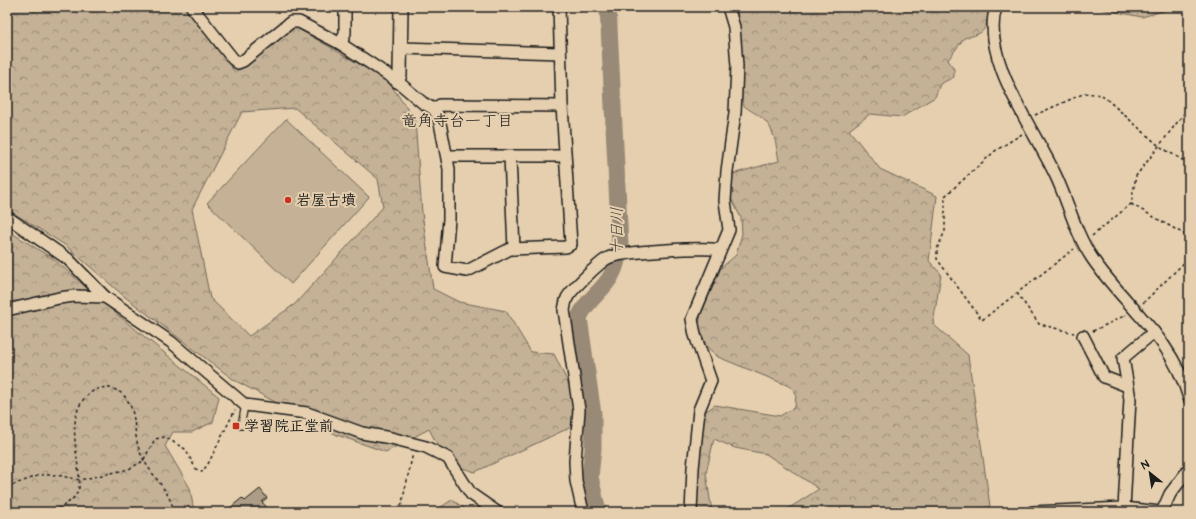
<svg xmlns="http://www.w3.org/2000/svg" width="1196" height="519" font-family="'Architects Daughter','Klee One',sans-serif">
	<defs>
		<pattern id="forest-crowns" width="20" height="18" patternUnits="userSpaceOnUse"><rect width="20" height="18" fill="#c4b196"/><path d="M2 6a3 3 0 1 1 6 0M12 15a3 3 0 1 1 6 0" fill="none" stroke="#9e8f7a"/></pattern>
	</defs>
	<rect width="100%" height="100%" fill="#e5cfae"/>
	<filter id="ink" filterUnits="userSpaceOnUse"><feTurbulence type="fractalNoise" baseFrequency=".025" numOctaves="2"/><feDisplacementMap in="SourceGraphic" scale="8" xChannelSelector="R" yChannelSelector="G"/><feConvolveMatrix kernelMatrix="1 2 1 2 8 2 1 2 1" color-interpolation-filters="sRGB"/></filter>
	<g filter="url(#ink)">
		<!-- green -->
		<path fill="#c4b196" stroke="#706659" d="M 286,119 L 369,197 L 291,284 L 207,203 Z"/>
		<!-- forest -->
		<g fill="url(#forest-crowns)" stroke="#706659" fill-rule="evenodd">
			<path d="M 7,7 L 186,7 L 235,72 L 294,26 L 388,81 L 415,120 L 422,213 L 433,289 L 459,302 L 506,311 L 531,352 L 554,354 L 586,420 L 475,472 L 447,463 L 429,429 L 386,452 L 337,435 L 234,380 L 125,297 L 65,245 L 7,209 ZM 295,108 L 378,179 L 383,207 L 295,304 L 249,336 L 210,298 L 192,209 L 242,112 Z"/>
			<path d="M 737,7 L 989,7 C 986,30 987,33 964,38 L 948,60 L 954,69 L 954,77 L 940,84 L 935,97 L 902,117 L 870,114 L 849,130 L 880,169 L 937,196 L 929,261 L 941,274 L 933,324 L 968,355 L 990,506 L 974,512 L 783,512 L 819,489 L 766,454 L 735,448 L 714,439 L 706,473 L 712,512 L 696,512 L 702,414 L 715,405 L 780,416 L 795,407 L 796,393 L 789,386 L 718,357 L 706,346 L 699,325 L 701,313 L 721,268 L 736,255 L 742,234 L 741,218 L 731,198 L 732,174 L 779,161 C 776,146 775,128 762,118 C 755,112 745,109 740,101 L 741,56 Z"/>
			<path d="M 1101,7 L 1177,7 L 1142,17 L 1101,9 Z"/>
			<path d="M 7,230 L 55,260 L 108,307 L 219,397 L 213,422 L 192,432 L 173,432 L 165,446 L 190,488 L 194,512 L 7,512 Z"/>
			<path d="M 452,500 L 470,512 L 433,512 Z"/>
		</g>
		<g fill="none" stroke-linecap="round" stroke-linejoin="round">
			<!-- river -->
			<path stroke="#988a76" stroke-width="17" d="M 598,512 L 590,477 L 593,449 L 593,414 L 579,318 C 585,301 603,291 611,276 C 617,266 618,256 620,246 L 608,7"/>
		</g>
		<!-- building -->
		<path fill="#ad9d86" stroke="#1c1c1c" d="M 260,489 L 267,498 L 262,502 L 271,512 L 225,512 L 242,498 L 245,501 Z"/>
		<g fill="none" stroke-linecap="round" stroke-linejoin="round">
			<!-- service casing -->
			<g stroke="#1c1c1c" stroke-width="8">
				<path id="service" d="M 241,426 L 245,405"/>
			</g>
			<!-- minor casing -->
			<g stroke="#1c1c1c" stroke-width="14">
				<g id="minor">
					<path d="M 192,7 L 233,59 L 238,63 L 243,61 L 291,22 L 299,22 L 341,44 L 397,81 L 423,103 L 434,109 L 439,118 L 449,169 L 449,219 L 445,267 L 467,271 L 510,249 L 566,247 L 571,244 L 562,106 L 559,7"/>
					<path d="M 996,7 C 980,57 1033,128 1054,172 C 1068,200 1074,231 1092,258 C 1126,308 1171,335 1189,398"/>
					<path d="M 341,44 L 345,33 L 345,7"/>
					<path d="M 401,48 L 560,53"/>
					<path d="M 434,109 L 440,105 L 562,106"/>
					<path d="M 447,156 L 565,156"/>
					<path d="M 510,157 L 514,249"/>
					<path d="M 7,217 L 68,259 L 105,297 L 171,342 L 245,405 L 307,413 L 362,433 L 391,438 L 426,447 L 448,458 L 471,494 L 497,512"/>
					<path d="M 7,310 L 59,298 L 74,296 L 105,297"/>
					<path d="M 1083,336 L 1104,377 L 1127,386"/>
					<path d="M 1124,508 L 1130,399 L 1123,358 L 1154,332"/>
					<path d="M 583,512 L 576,481 L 575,461 L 579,410 L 564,310 C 565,307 565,302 567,298 C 571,290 600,262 608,258 C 622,251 704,247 720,250"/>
					<path d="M 691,512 L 693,468 L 699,410 L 711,381 L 695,335 L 692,319 L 729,230 L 725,201 L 727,171 L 735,113 L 737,66 L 734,27 L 728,7"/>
					<path d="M 1032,512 L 1124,508 L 1160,512"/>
					<path d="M 1162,512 L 1170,494 L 1189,469"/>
				</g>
			</g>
			<!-- tertiary casing -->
			<g stroke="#1c1c1c" stroke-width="16">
				<path id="tertiary" d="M 397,81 L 400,75 L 401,7"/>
			</g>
			<!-- path -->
			<g stroke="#1c1c1c" stroke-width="1.5" stroke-dasharray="3 3" stroke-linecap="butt">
				<path d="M 1035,115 L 1085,93 L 1102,95 L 1159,146 L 1189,164"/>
				<path d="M 1022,134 L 995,151 L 945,196 L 945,231 L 937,249 L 937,259 L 982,320 L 1074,249"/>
				<path d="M 1131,204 L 1189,237"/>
				<path d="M 1092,236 L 1131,204 L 1136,176 L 1189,107"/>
				<path d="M 1017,293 L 1039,324 L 1074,333"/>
				<path d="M 1143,303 L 1189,258"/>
				<path d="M 1093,331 L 1126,315"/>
				<path d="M 7,487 L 40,475 L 57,475 L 80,480 L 129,469 L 143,461 L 155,439 L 165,437 L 185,449 L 196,469 L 202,472 L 208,464 L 235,410"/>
				<path d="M 52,512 C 62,506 73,502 78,491 C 81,484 79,475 78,467 C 75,441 67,405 95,390 C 103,386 113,387 121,393 C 137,406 133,428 138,446 C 145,472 169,486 174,512"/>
				<path d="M 400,512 L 413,453"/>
			</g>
			<!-- service -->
			<use href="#service" stroke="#e5cfae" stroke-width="5.5"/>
			<!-- minor -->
			<use href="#minor" stroke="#e5cfae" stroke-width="11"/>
			<!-- tertiary -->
			<use href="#tertiary" stroke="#e5cfae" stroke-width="13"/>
		</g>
	</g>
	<!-- markers -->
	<g fill="#c8321e" stroke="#e5cfae" stroke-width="1.5">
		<circle cx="288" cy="200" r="4"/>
		<rect x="232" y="422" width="8" height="8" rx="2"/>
	</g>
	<g text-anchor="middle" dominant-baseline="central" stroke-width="4" stroke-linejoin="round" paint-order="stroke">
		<!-- poi labels -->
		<g font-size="15" font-weight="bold" fill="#1c1c1c" stroke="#e5cfae" text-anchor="start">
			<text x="296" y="200">岩屋古墳</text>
			<text x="244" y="426">学習院正堂前</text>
		</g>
		<!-- neighbourhood labels -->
		<g font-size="16" fill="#1c1c1c" stroke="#e5cfae">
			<text x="457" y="121">竜角寺台一丁目</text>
		</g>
		<!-- water labels -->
		<g font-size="16" font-style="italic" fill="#47423c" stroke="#e5cfae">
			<text transform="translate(617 231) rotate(-90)">十日川</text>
		</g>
	</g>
	<!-- margin -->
	<rect width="1196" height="519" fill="none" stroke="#e5cfae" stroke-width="24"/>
	<rect x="12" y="12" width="1172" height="495" fill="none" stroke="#1c1c1c" stroke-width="1.5" filter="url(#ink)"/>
	<!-- north arrow -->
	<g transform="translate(1150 473) rotate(330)" stroke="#e5cfae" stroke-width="3" paint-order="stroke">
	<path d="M0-3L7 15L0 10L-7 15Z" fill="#1c1c1c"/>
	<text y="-6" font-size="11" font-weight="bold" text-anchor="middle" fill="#1c1c1c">N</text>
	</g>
</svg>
